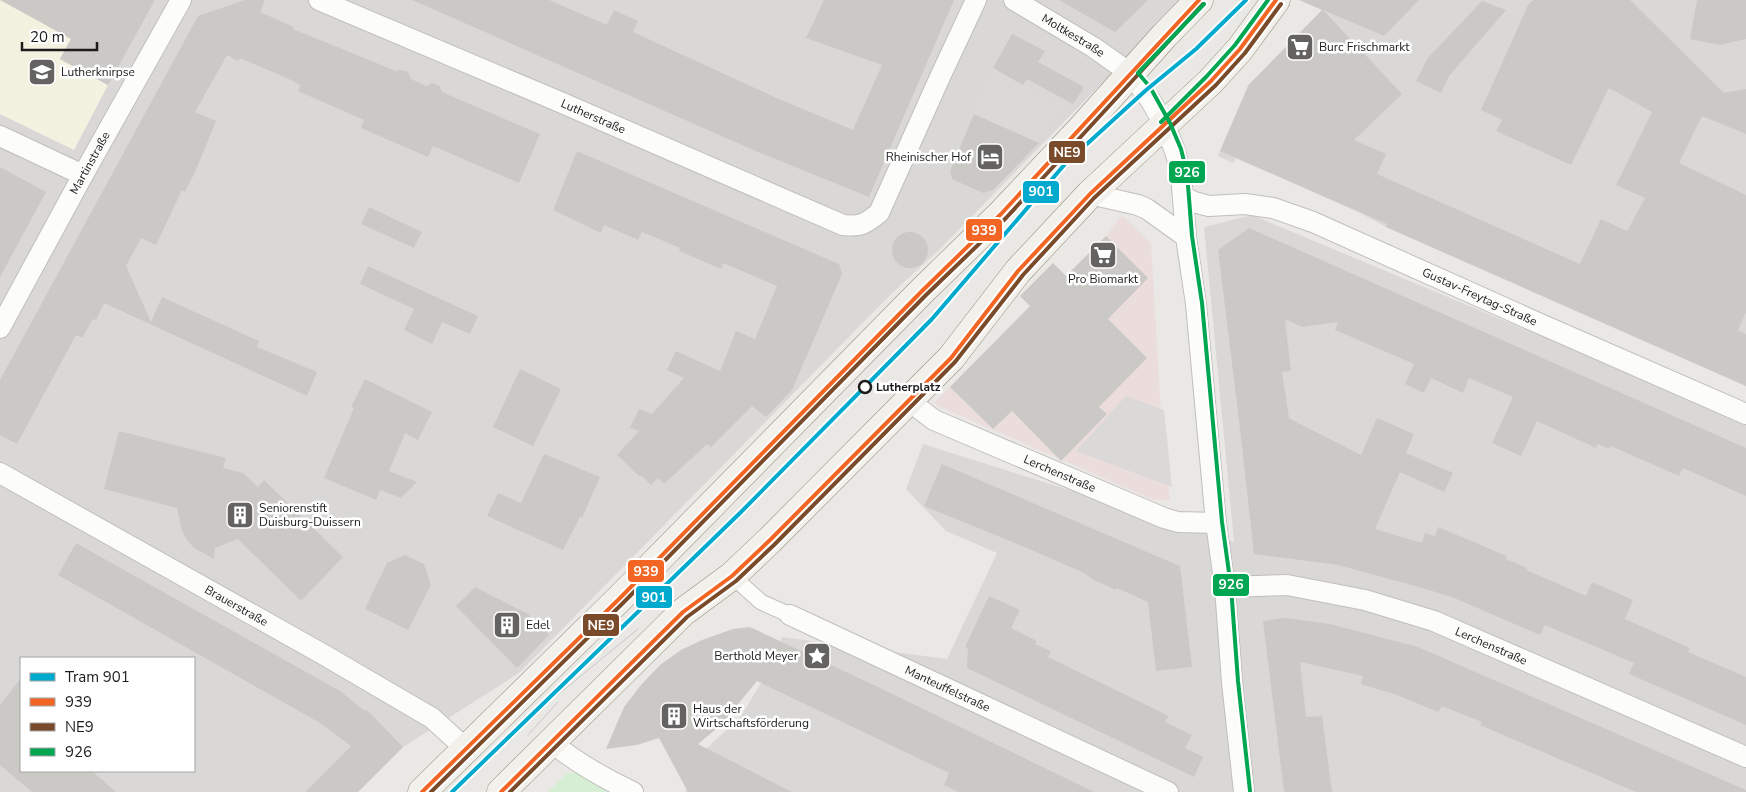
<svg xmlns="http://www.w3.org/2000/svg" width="1746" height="792" font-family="'Nunito Sans',sans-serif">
	<rect width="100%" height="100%" fill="#eae8e5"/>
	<!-- residential -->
	<g fill="#d9d8d6" fill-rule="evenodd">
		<path d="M0 0H1183L940 249 891 294 519 673 403 747 358 792H0ZM21 658H194V771H21Z"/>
		<path d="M1332 0H1746V386L1386 227 1360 213 1236 158 1233 163 1218 156 1248 85Z"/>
		<path d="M1252 215 1746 422V792H685L707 748 741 716 761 683 782 637 947 659 997 553 946 531 906 489 923 444 1234 542 1204 227Z"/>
	</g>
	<!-- commercial -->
	<path fill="#ebdddc" d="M1122 215 1151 243 1161 414 1170 500H1154L936 405 935 402 1030 306 1020 296 1053 263 1066 276 1106 236Z"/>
	<!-- education -->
	<path fill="#f3f2e1" d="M0 0H92L60 59 108 85 74 150 0 114Z"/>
	<!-- park -->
	<path fill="#d5eed4" d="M577 772 620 792H548L566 774Z"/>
	<!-- parking -->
	<g fill="#dad9d8">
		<path d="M1481 0H1533L1516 16Z"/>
		<path d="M995 69 1068 107 1039 143 974 114 982 77 991 74Z"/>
		<path d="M1126 396 1164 410 1172 487 1076 451Z"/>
	</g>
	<!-- building -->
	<g fill="#cbc9c6">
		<path d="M0 0H155L108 85 60 59 71 39Z"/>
		<path d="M245 0H265L260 12 294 27 293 29 396 71 401 70 408 72 411 79 426 86 432 83 440 86 442 92 540 134 519 183 433 146 428 157 361 128 364 120 298 91 300 85 291 80 240 58 238 61 227 55 195 112 216 121 193 177H192L185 192 182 190 156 245 141 238 126 266 151 322 162 297 259 341 257 347 317 372 307 396 104 303 96 320 93 319 82 338 76 335 17 444 0 435V380L198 16Z"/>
		<path d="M412 0H549L607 25 614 10 638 21 633 32 781 100 853 130 882 65 806 38 824 0H954L869 197 758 152Z"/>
		<path d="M1059 0H1148L1115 32Z"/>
		<path d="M1299 0H1419L1384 36 1323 10 1402 94 1354 140 1386 154 1377 174 1580 264 1601 219 1627 231 1645 198 1616 185 1652 112 1609 88 1571 165 1496 131 1502 120 1481 110 1528 5 1533 0H1630L1724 93 1746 89V134L1702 116 1679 163 1746 195V312L1738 330 1746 334V386L1386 227 1387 224 1220 151 1249 85 1322 10Z"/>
		<path d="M1697 0H1746V39L1720 45 1690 39Z"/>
		<path d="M1482 1 1506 10 1449 76 1441 93 1416 81 1427 59Z"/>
		<path d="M1012 34 1045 51 1038 62 1084 87 1073 104 1027 79 1023 85 993 68Z"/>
		<path d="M974 114 1039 143 993 190 983 193 952 179 950 171Z"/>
		<path d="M577 151 839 264 842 274 792 390 766 417 752 406 711 447 707 444 664 484 658 478 651 485 641 475 639 476 617 455 639 431 630 428 639 409 652 414 684 378 667 370 676 351 720 371 736 331 755 339 777 286 723 263 721 269 679 251 680 248 642 232 638 240 604 225 601 233 553 210Z"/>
		<path d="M0 167 46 192 0 277Z"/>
		<path d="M369 207 422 232 414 248 361 224Z"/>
		<path d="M1249 228 1746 448V496L1683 468 1679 476 1611 446 1610 449 1598 444 1596 448 1537 421 1521 456 1492 443 1513 397 1469 378 1463 393 1431 378 1424 393 1405 384 1414 364 1335 330 1338 322 1302 327 1285 319 1291 371 1282 372 1289 418 1297 422V425L1298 423 1361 455 1377 418 1414 434 1406 453 1453 473 1444 492 1400 472 1375 529 1422 543 1425 533 1435 536 1438 527 1507 556 1506 559 1527 568 1526 570 1586 596 1592 582 1633 600 1625 619 1690 648 1688 652 1746 677V725L1629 674 1634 663 1545 625 1540 635 1452 597 1419 587 1338 565 1254 554 1239 420 1218 250Z"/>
		<circle cx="910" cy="250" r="18"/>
		<path d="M1106 236 1148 278 1108 319 1147 358 1099 407 1107 414 1061 461 1012 411 993 429 950 387 1030 306 1020 296 1053 263 1066 276Z"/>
		<path d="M368 266 478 316 470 334 442 322 432 344 404 330 414 309 360 284Z"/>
		<path d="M520 369 561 389 533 446 493 427Z"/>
		<path d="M365 379 432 412 418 440 405 433 389 471 417 482 401 498 380 490 376 500 324 478 354 408 351 407Z"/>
		<path d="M119 431 226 458 223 468 243 473 258 487 264 480 343 557 301 601 238 539 215 548 214 559 194 548 187 540 182 531 177 508 104 489Z"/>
		<path d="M544 454 600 477 582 518 580 517 563 550 487 516 498 493 521 503Z"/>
		<path d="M942 464 1180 566 1192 667 1156 671 1148 602 1117 588 1116 590 1094 580 1084 573 1020 545 924 506Z"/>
		<path d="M76 543 340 691 365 711 367 710 403 747 358 792H305L351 746 320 723 58 575Z"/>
		<path d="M405 555 424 564 431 585 408 630 365 609 387 563Z"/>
		<path d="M475 587 528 614 549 635 517 668 456 606Z"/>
		<path d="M989 596 1020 610 1011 628 1037 641 1035 644 1051 651 1048 657 1169 716 1165 722 1192 735 1185 748 1203 757 1194 777 967 668 968 648 965 647Z"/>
		<path d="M1285 618 1330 624 1418 647 1746 790V792H1636L1480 725 1482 722 1442 706 1438 712 1397 695 1361 684 1363 676 1300 662 1306 717 1322 716 1332 792H1284L1263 621Z"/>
		<path d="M750 627 878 687 1094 792H958L944 785 949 773 757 681 721 725 698 744 792 792H688L659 738 637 745 606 749 624 707 641 685 660 665 681 650 702 640 733 629Z"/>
		<path d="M21 678V771H92L116 792H32L0 765V705Z"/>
	</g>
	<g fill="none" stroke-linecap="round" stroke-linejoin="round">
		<!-- pedestrian casing -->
		<g stroke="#c0bfbd" stroke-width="17">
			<path id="pedestrian" d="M732 576 761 602 790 615"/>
		</g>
		<!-- minor casing -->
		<g stroke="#c0bfbd" stroke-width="22">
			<g id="minor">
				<path id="s1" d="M319 0 560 102 843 225C861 227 865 224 879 213L940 77 976 0"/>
				<path id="s2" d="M1014 0 1093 47 1130 73 1151 101 1165 126 1175 151 1181 174 1186 237 1196 304 1216 523 1225 587 1232 682 1244 792"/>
				<path d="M0 136 83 175"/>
				<path d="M1090 194 1138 205 1147 209 1186 237"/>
				<path id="s3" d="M1184 197 1194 202 1209 206 1245 204 1273 208 1313 222 1536 322 1746 414"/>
				<path id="s4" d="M0 328 83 175 181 0"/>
				<path id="s5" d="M909 401 934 420 1164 518 1178 522 1216 523"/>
				<path id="s6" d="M0 473 326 656 432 718 466 749"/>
				<path id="s7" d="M1225 587 1287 585 1365 600 1434 621 1746 757"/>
				<path id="s8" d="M790 615 1168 792"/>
				<path d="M551 742C577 763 603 778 633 792"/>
			</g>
		</g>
		<!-- secondary casing -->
		<g stroke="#91917f" stroke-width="29">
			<g id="secondary">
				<path d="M422 792 620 598 922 291 1001 214 1081 129 1164 36 1199 0"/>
				<path d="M501 792 683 612 732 576 770 540 951 358 1018 271 1090 194 1211 81 1240 49 1276 0"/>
			</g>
		</g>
		<!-- pedestrian -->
		<use href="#pedestrian" stroke="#fcfcfb" stroke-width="15"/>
		<!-- minor -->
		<use href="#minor" stroke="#fcfcfb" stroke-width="20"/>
		<!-- secondary -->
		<use href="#secondary" stroke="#f1f0ea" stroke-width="28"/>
		<!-- tram -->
		<g stroke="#c9c9c8" stroke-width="1">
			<path d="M603 652 630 620"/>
			<path d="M515 730 638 629"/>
			<path d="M528 735 558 702"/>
		</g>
		<!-- bus-1 casing -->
		<g stroke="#fff" stroke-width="8">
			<g id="bus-1">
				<path d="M422 792 620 598 922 291 1001 214 1199 0"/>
				<path d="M501 792 683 612 732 576 770 540 951 358 1018 271 1090 194 1211 81 1240 49 1276 0"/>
			</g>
		</g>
		<!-- bus-2 casing -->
		<g stroke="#fff" stroke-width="8">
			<g id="bus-2">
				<path d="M431 792 624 602 926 295 1006 218 1203 4"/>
				<path d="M510 792 687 617 736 581 774 545 955 362 1023 275 1094 198 1216 85 1245 53 1281 4"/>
			</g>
		</g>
		<!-- bus-3 casing -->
		<g stroke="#fff" stroke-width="8">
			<g id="bus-3">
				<path d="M1204 4 1138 73 1150 87 1170 123 1181 149 1187 173 1192 236 1202 303 1222 522 1231 587 1238 681 1250 791"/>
				<path d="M1161 122 1206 77 1235 45 1268 0"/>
			</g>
		</g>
		<!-- bus-1 -->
		<use href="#bus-1" stroke="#f26522" stroke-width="4"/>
		<!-- bus-2 -->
		<use href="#bus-2" stroke="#7a4b2a" stroke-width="4"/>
		<!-- bus-3 -->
		<use href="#bus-3" stroke="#00a651" stroke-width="4"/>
		<!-- tram-1 casing -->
		<g stroke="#fff" stroke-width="8">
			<path id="tram-1" d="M452 792 740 513 932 319 1065 164 1145 91 1196 49 1246 0"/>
		</g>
		<!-- tram-1 -->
		<use href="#tram-1" stroke="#00a9ce" stroke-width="4"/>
	</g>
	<!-- icons -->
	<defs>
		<g id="supermarket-square" transform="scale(1.4375)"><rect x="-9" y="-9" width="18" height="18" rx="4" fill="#646362" stroke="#fff"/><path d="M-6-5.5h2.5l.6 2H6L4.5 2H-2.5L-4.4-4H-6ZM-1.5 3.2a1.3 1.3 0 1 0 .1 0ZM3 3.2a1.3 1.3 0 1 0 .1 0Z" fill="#fff"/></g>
		<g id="school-square" transform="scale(1.4375)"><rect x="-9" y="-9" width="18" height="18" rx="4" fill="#646362" stroke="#fff"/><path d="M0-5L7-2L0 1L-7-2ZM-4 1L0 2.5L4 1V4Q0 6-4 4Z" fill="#fff"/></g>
		<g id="hotel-square" transform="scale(1.4375)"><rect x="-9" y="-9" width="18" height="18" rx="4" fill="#646362" stroke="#fff"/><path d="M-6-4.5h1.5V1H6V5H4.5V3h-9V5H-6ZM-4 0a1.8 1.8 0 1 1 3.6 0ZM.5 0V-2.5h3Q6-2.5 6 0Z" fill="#fff"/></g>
		<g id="building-square" transform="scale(1.4375)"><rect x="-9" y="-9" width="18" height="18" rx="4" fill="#646362" stroke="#fff"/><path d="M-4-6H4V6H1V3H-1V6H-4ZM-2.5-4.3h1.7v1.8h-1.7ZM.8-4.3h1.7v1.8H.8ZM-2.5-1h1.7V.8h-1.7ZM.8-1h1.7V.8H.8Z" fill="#fff"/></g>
		<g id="sight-square" transform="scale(1.4375)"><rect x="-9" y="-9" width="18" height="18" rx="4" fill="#646362" stroke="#fff"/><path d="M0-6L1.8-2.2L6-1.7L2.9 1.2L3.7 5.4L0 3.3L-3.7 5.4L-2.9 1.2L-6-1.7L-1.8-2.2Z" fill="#fff"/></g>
	</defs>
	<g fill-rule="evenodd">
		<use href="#supermarket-square" x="1300" y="47"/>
		<use href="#school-square" x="42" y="72"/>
		<use href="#hotel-square" x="990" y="157"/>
		<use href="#supermarket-square" x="1103" y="255"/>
		<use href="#building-square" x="240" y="515"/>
		<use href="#building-square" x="507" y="625"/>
		<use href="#sight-square" x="817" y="656"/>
		<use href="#building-square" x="674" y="716"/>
	</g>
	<!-- markers -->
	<circle fill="#fff" stroke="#1c1c1c" stroke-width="2.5" cx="865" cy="387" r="6"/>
	<g text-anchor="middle" stroke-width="5" stroke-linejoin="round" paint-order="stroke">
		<!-- street labels -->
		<g font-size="12" fill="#1c1c1c" stroke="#fff">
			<text dy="4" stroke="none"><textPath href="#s2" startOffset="69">Moltkestraße</textPath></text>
			<text dy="4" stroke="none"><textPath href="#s1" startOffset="298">Lutherstraße</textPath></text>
			<text dy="4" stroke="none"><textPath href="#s4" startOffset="188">Martinstraße</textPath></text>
			<text dy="4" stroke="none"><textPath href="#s3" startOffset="316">Gustav-Freytag-Straße</textPath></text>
			<text dy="4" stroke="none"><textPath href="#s5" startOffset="168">Lerchenstraße</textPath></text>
			<text dy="4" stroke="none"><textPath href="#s6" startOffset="271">Brauerstraße</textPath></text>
			<text dy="4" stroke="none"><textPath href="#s7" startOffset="276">Lerchenstraße</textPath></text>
			<text dy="4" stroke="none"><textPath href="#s8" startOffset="174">Manteuffelstraße</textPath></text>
		</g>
		<!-- poi labels -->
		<g font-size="12" fill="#1c1c1c" stroke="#fff" text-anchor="start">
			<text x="1319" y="51">Burc Frischmarkt</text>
			<text x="61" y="76">Lutherknirpse</text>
			<text x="971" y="161" text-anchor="end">Rheinischer Hof</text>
			<text x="1103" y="283" text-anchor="middle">Pro Biomarkt</text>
			<text x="259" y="512">Seniorenstift<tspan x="259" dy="14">Duisburg-Duissern</tspan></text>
			<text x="526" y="629">Edel</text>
			<text x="798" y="660" text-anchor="end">Berthold Meyer</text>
			<text x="693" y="713">Haus der<tspan x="693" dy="14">Wirtschaftsförderung</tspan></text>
		</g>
		<!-- stop labels -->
		<g font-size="12" font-weight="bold" fill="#1c1c1c" stroke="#fff" text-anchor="start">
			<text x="876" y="391">Lutherplatz</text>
		</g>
	</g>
	<g stroke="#fff" stroke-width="2">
		<rect x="1048" y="140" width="38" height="24" rx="5" fill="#7a4b2a"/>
		<rect x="1168" y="160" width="38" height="24" rx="5" fill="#00a651"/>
		<rect x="1022" y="180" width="38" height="24" rx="5" fill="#00a9ce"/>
		<rect x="965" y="218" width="38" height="24" rx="5" fill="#f26522"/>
		<rect x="627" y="559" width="38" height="24" rx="5" fill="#f26522"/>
		<rect x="1212" y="573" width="38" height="24" rx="5" fill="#00a651"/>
		<rect x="635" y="585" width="38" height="24" rx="5" fill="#00a9ce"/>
		<rect x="582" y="613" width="38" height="24" rx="5" fill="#7a4b2a"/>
	</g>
	<g font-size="14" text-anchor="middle" font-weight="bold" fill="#fff">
		<text x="1067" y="157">NE9</text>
		<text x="1187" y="177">926</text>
		<text x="1041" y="196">901</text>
		<text x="984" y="235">939</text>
		<text x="646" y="576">939</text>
		<text x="1231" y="589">926</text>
		<text x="654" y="602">901</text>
		<text x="601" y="630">NE9</text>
	</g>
	<!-- legend -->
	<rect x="20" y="657" width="175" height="115" fill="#ffffff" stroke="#a4a4a4"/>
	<rect x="30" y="673" width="25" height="8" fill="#00a9ce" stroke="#a4a4a4"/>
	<text x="65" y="682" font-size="15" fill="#1c1c1c">Tram 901</text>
	<rect x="30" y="698" width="25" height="8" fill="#f26522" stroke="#a4a4a4"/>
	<text x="65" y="707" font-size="15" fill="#1c1c1c">939</text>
	<rect x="30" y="723" width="25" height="8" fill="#7a4b2a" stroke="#a4a4a4"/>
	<text x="65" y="732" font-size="15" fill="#1c1c1c">NE9</text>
	<rect x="30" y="748" width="25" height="8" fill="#00a651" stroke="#a4a4a4"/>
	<text x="65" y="757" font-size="15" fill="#1c1c1c">926</text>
	<!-- scale -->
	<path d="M22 42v8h75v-8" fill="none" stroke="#1c1c1c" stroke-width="2.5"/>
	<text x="30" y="42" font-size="15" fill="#1c1c1c" stroke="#ffffff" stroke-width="4" paint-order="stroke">20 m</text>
</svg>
